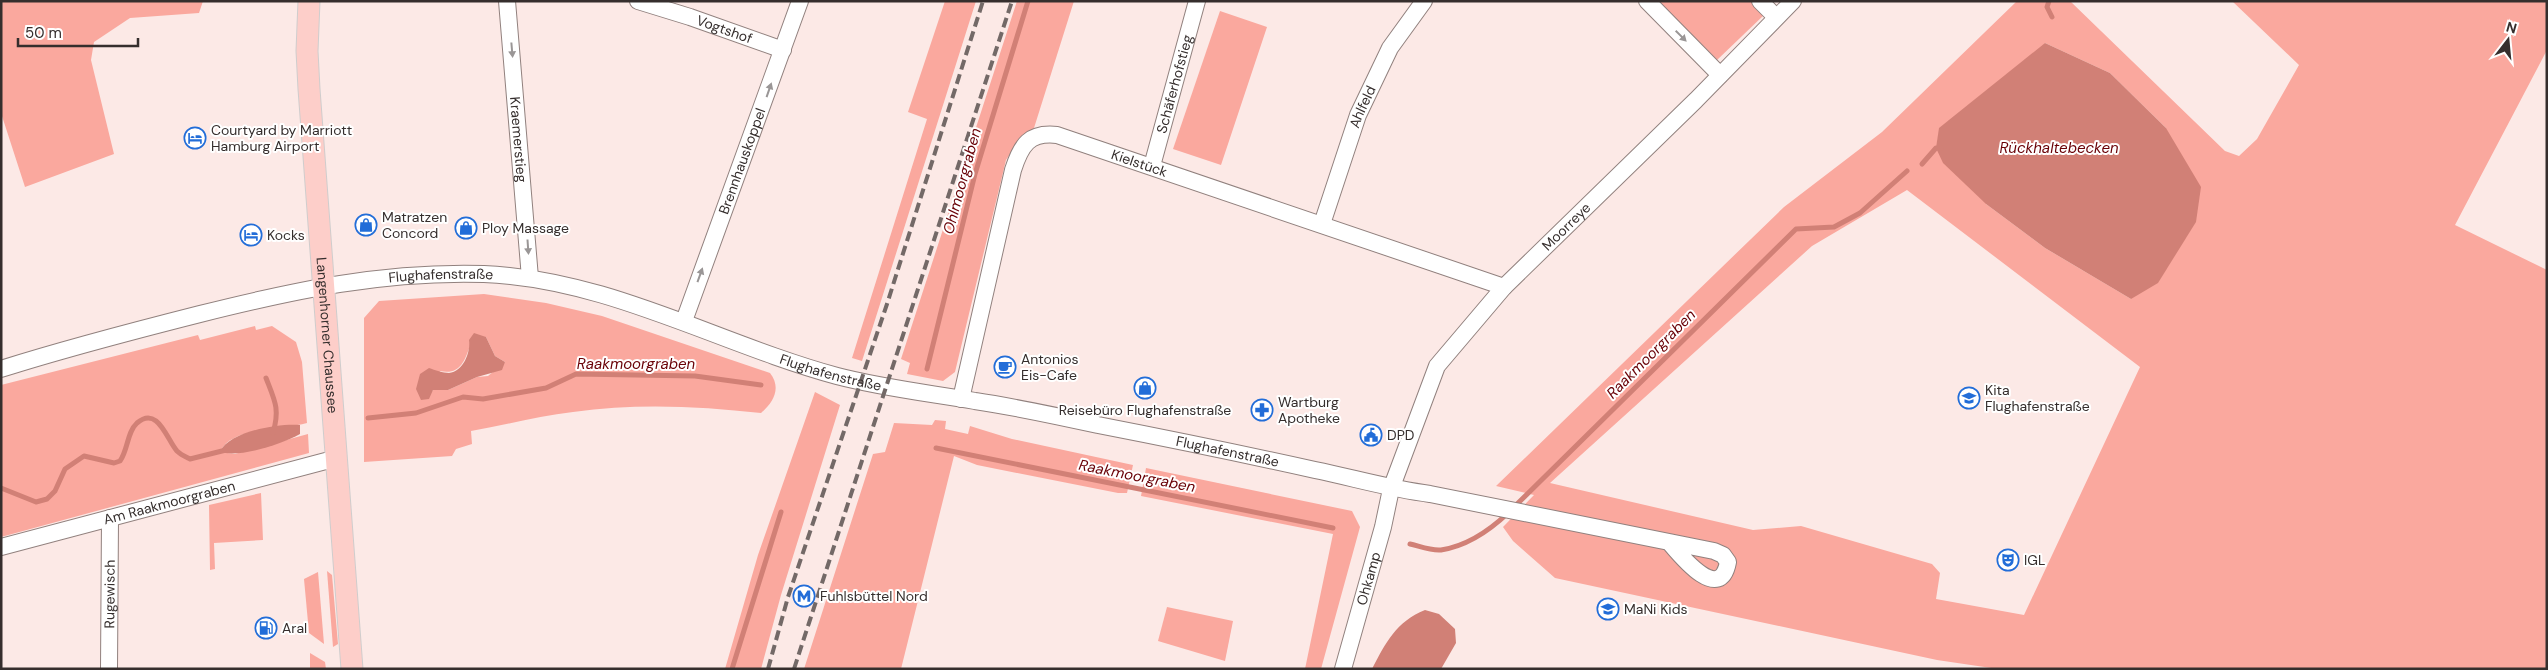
<svg xmlns="http://www.w3.org/2000/svg" width="2548" height="670" font-family="'DM Sans',sans-serif">
	<rect width="100%" height="100%" fill="#fce9e6"/>
	<!-- green -->
	<g fill="#faa89e" fill-rule="evenodd">
		<path d="M1 1H203L199 13 130 18 94 42 91 60 114 154 25 187 1 113Z"/>
		<path d="M945 1H976L862 361 852 358 927 119 908 112Z"/>
		<path d="M1017 1H1074L1034 128 1018 142 1006 160 955 372 943 381 907 374 910 363 901 359Z"/>
		<path d="M1657 1H1753L1765 14 1716 61Z"/>
		<path d="M2017 1H2070L2225 151 2239 156 2257 139 2299 65 2232 1H2547V50L2455 225 2547 270V669H1998L1937 660 1555 578 1513 541 1503 527 1534 495 1496 486 1784 207 1882 132ZM2045 43 2110 73 2166 128 2131 299 2045 248 1986 204ZM1907 190 2140 367 2024 615 1936 599 1940 573 1932 564 1801 526 1753 530 1550 483 1812 246Z"/>
		<path d="M1220 11 1267 27 1221 165 1173 149Z"/>
		<path d="M484 294 546 303 602 316 770 373C782 388 773 403 761 413 698 406 636 403 573 412 539 416 505 425 471 431L472 444 456 449 452 456 364 462V318L379 301ZM486 337 495 356 505 362 488 376 477 377 448 390H433L430 394 440 371C459 375 464 363 470 346Z"/>
		<path d="M255 326 256 330 272 326 296 342 302 362 307 423C285 430 231 426 220 452L235 454 308 434 309 453 1 537V385L198 335 200 340Z"/>
		<path d="M815 392 840 405 781 595 761 669H725L758 555Z"/>
		<path d="M935 420 946 421 945 429 968 434 970 426 1012 439 1133 465 1127 493H1118L977 465 954 456 901 669H804L873 454 885 452 894 423 932 425Z"/>
		<path d="M1146 468 1352 511 1360 527 1321 669H1305L1333 534 1141 496Z"/>
		<path d="M261 493 263 540 214 543 215 569 210 570 209 505Z"/>
		<path d="M327 571 332 575 338 644 333 647Z"/>
		<path d="M318 572 324 644 309 633 304 579Z"/>
		<path d="M1167 607 1233 621 1225 661 1158 641Z"/>
		<path d="M310 653 325 662 326 669H310Z"/>
	</g>
	<!-- water -->
	<g fill="#d18076">
		<path d="M2045 43 2110 73 2166 128 2201 187 2196 222 2158 283 2131 299 2045 248 1986 204 1943 163 1936 148 1939 128Z"/>
		<path d="M474 333 486 337 495 356 505 362 502 370 477 377 448 390H433L429 399 421 400 416 389 420 374 429 368C435 370 443 373 449 373 463 372 471 352 469 340Z"/>
		<path d="M300 425V434C282 444 240 458 220 452 229 431 280 423 300 425Z"/>
		<path d="M1425 610 1439 614 1455 629 1456 643 1441 669H1372C1386 642 1396 622 1425 610Z"/>
	</g>
	<g fill="none" stroke-linecap="round" stroke-linejoin="round">
		<!-- stream -->
		<g stroke="#d18076" stroke-width="5">
			<path d="M2049 1 2047 7 2052 17"/>
			<path d="M1922 164 1936 148H1941"/>
			<path d="M927 369 975 174 1028 1"/>
			<path d="M266 378C275 401 280 409 273 433"/>
			<path d="M368 418 416 413 463 397 483 399 546 388 576 374 695 376 761 385"/>
			<path d="M936 448 1333 528"/>
			<path d="M1 488 36 502 47 499 55 491 65 469 84 456 114 463 120 461C128 450 127 432 137 423 158 405 167 440 177 451 181 455 186 457 190 459L226 450"/>
			<path d="M1514 507 1796 229 1834 227 1860 213 1907 171"/>
			<path d="M1410 544C1419 546 1431 551 1441 550 1467 546 1489 531 1508 513"/>
			<path d="M732 669 781 512"/>
		</g>
		<!-- minor casing -->
		<g stroke="#91817e" stroke-width="18">
			<g id="minor">
				<path id="s1" d="M507 1 530 278"/>
				<path id="s2" d="M638 1 690 17 783 50"/>
				<path d="M1647 1 1720 75"/>
				<path d="M1760 1 1776 17"/>
				<path id="s3" d="M1152 166 1197 1"/>
				<path id="s4" d="M1322 224 1358 115 1390 48 1424 1"/>
				<path id="s5" d="M684 321 800 1"/>
				<path id="s6" d="M1 369C67 348 133 331 200 314 296 290 384 271 484 274 609 279 719 344 837 376 883 388 929 393 975 401 1016 407 1057 416 1098 425 1170 439 1243 454 1315 470 1354 478 1391 489 1430 494L1714 551 1723 555 1728 562C1720 605 1680 555 1669 542"/>
				<path id="s7" d="M961 399 1013 170C1021 145 1029 132 1057 135L1504 287"/>
				<path id="s8" d="M1 547 337 458"/>
				<path id="s9" d="M109 669 110 518"/>
				<path id="s10" d="M1343 669 1383 527 1391 489 1437 366 1504 287 1696 100 1793 1"/>
			</g>
		</g>
		<!-- major casing -->
		<g stroke="#cfcdcd" stroke-width="23">
			<g id="major">
				<path id="s11" d="M309 1 307 51 309 89 352 669"/>
			</g>
		</g>
		<!-- minor -->
		<use href="#minor" stroke="#fff" stroke-width="16"/>
		<!-- major -->
		<use href="#major" stroke="#fdcec9" stroke-width="21"/>
		<!-- rail -->
		<g stroke="#736967" stroke-width="4" stroke-dasharray="10 5" stroke-linecap="butt">
			<path d="M768 669 788 597 887 304 983 1"/>
			<path d="M794 669 1012 1"/>
		</g>
	</g>
	<!-- one-way arrows -->
	<defs><path id="oneway-solid" d="M-6-.8H1V-3.2L6.5 0L1 3.2V.8H-6Z" transform="scale(1.25)"/></defs>
	<g fill="#9a9696">
		<use href="#oneway-solid" transform="translate(1681 36) rotate(45)"/>
		<use href="#oneway-solid" transform="translate(512 50) rotate(85)"/>
		<use href="#oneway-solid" transform="translate(769 90) rotate(-71)"/>
		<use href="#oneway-solid" transform="translate(528 247) rotate(86)"/>
		<use href="#oneway-solid" transform="translate(700 275) rotate(-70)"/>
	</g>
	<!-- icons -->
	<defs>
		<g id="hotel-ring" transform="scale(1.125)"><circle r="9.5" fill="#fff" stroke="#226dd8" stroke-width="1.5"/><path d="M-6-4.5h1.5V1H6V5H4.5V3h-9V5H-6ZM-4 0a1.8 1.8 0 1 1 3.6 0ZM.5 0V-2.5h3Q6-2.5 6 0Z" fill="#226dd8"/></g>
		<g id="shop-ring" transform="scale(1.125)"><circle r="9.5" fill="#fff" stroke="#226dd8" stroke-width="1.5"/><path d="M-5-2.5h2.3a2.7 3.5 0 0 1 5.4 0H5L5.5 6h-11ZM-1.5-2.5h3a1.5 2.3 0 0 0-3 0Z" fill="#226dd8"/></g>
		<g id="cafe-ring" transform="scale(1.125)"><circle r="9.5" fill="#fff" stroke="#226dd8" stroke-width="1.5"/><path d="M-5.5-4.5H6V0H3Q3 3.5 0 3.5H-2.5Q-5.5 3.5-5.5 0ZM3-3.2v2h1.7v-2ZM-6 4.5H4V6H-6Z" fill="#226dd8"/></g>
		<g id="school-ring" transform="scale(1.125)"><circle r="9.5" fill="#fff" stroke="#226dd8" stroke-width="1.5"/><path d="M0-5L7-2L0 1L-7-2ZM-4 1L0 2.5L4 1V4Q0 6-4 4Z" fill="#226dd8"/></g>
		<g id="pharmacy-ring" transform="scale(1.125)"><circle r="9.5" fill="#fff" stroke="#226dd8" stroke-width="1.5"/><path d="M-2-6h4v4h4v4h-4v4h-4v-4h-4v-4h4Z" fill="#226dd8"/></g>
		<g id="civic-ring" transform="scale(1.125)"><circle r="9.5" fill="#fff" stroke="#226dd8" stroke-width="1.5"/><path d="M-.6-6.5H3V-4.5H.6V-3L4-1V1h2V6H-6V1h2V-1L-.6-3ZM-1.2 2.5V6h2.4V2.5Z" fill="#226dd8"/></g>
		<g id="theatre-ring" transform="scale(1.125)"><circle r="9.5" fill="#fff" stroke="#226dd8" stroke-width="1.5"/><path d="M-5-5.5Q0-4 5-5.5V0Q5 5 0 6Q-5 5-5 0ZM-3.3-2.5H-1v1.5H-3.3ZM1-2.5H3.3v1.5H1ZM-2.8 1Q0 5.5 2.8 1Z" fill="#226dd8"/></g>
		<g id="metro-ring" transform="scale(1.125)"><circle r="9.5" fill="#fff" stroke="#226dd8" stroke-width="1.5"/><path d="M-5.5 5V-5H-3L0 0L3-5H5.5V5H3V-.5L0 4L-3-.5V5Z" fill="#226dd8"/></g>
		<g id="fuel-ring" transform="scale(1.125)"><circle r="9.5" fill="#fff" stroke="#226dd8" stroke-width="1.5"/><path d="M-5.5-6h7V0h2V4h1.3V-2.5L3-4.5l.8-.8L6-3V5H2.5V1h-1V6h-7ZM-4.2-4.7v3.2H.2V-4.7Z" fill="#226dd8"/></g>
	</defs>
	<g fill-rule="evenodd">
		<use href="#hotel-ring" x="195" y="138"/>
		<use href="#shop-ring" x="366" y="225"/>
		<use href="#shop-ring" x="466" y="228"/>
		<use href="#hotel-ring" x="251" y="235"/>
		<use href="#cafe-ring" x="1005" y="367"/>
		<use href="#shop-ring" x="1145" y="388"/>
		<use href="#school-ring" x="1969" y="398"/>
		<use href="#pharmacy-ring" x="1262" y="410"/>
		<use href="#civic-ring" x="1371" y="435"/>
		<use href="#theatre-ring" x="2008" y="560"/>
		<use href="#metro-ring" x="804" y="596"/>
		<use href="#school-ring" x="1608" y="609"/>
		<use href="#fuel-ring" x="266" y="628"/>
	</g>
	<g text-anchor="middle" stroke-width="4" stroke-linejoin="round" paint-order="stroke">
		<!-- street labels -->
		<g font-size="14" fill="#352e2d" stroke="#fff">
			<text dy="5" stroke="none"><textPath href="#s2" startOffset="91">Vogtshof</textPath></text>
			<text dy="5" stroke="none"><textPath href="#s3" startOffset="85">Schäferhofstieg</textPath></text>
			<text dy="5" stroke="none"><textPath href="#s4" startOffset="124">Ahlfeld</textPath></text>
			<text dy="5" stroke="none"><textPath href="#s1" startOffset="139">Kraemerstieg</textPath></text>
			<text dy="5" stroke="none"><textPath href="#s5" startOffset="170">Brennhauskoppel</textPath></text>
			<text dy="5" stroke="none"><textPath href="#s7" startOffset="385">Kielstück</textPath></text>
			<text dy="5" stroke="none"><textPath href="#s10" startOffset="508">Moorreye</textPath></text>
			<text dy="5" stroke="none"><textPath href="#s6" startOffset="451">Flughafenstraße</textPath></text>
			<text dy="5" stroke="none"><textPath href="#s11" startOffset="335">Langenhorner Chaussee</textPath></text>
			<text dy="5" stroke="none"><textPath href="#s6" startOffset="856">Flughafenstraße</textPath></text>
			<text dy="5" stroke="none"><textPath href="#s6" startOffset="1261">Flughafenstraße</textPath></text>
			<text dy="5" stroke="none"><textPath href="#s8" startOffset="174">Am Raakmoorgraben</textPath></text>
			<text dy="5" stroke="none"><textPath href="#s10" startOffset="94">Ohkamp</textPath></text>
			<text dy="5" stroke="none"><textPath href="#s9" startOffset="75">Rugewisch</textPath></text>
		</g>
		<!-- poi labels -->
		<g font-size="14" fill="#352e2d" stroke="#fff" text-anchor="start">
			<text x="211" y="135">Courtyard by Marriott<tspan x="211" dy="16">Hamburg Airport</tspan></text>
			<text x="382" y="222">Matratzen<tspan x="382" dy="16">Concord</tspan></text>
			<text x="482" y="233">Ploy Massage</text>
			<text x="267" y="240">Kocks</text>
			<text x="1021" y="364">Antonios<tspan x="1021" dy="16">Eis-Cafe</tspan></text>
			<text x="1985" y="395">Kita<tspan x="1985" dy="16">Flughafenstraße</tspan></text>
			<text x="1278" y="407">Wartburg<tspan x="1278" dy="16">Apotheke</tspan></text>
			<text x="1145" y="415" text-anchor="middle">Reisebüro Flughafenstraße</text>
			<text x="1387" y="440">DPD</text>
			<text x="2024" y="565">IGL</text>
			<text x="820" y="601">Fuhlsbüttel Nord</text>
			<text x="1624" y="614">MaNi Kids</text>
			<text x="282" y="633">Aral</text>
		</g>
		<!-- water labels -->
		<g font-size="15" font-style="italic" fill="#690106" stroke="#fff">
			<text x="2059" y="153">Rückhaltebecken</text>
			<text transform="translate(962 181) rotate(-75)" y="5">Ohlmoorgraben</text>
			<text transform="translate(1651 354) rotate(-45)" y="5">Raakmoorgraben</text>
			<text x="636" y="369">Raakmoorgraben</text>
			<text transform="translate(1137 476) rotate(11)" y="5">Raakmoorgraben</text>
		</g>
	</g>
	<!-- border -->
	<rect width="2548" height="670" fill="none" stroke="#352e2d" stroke-width="5"/>
	<!-- north arrow -->
	<g transform="translate(2508 40) rotate(16)" stroke="#ffffff" stroke-width="4" paint-order="stroke">
	<path d="M0-4L9 19L0 12L-9 19Z" fill="#352e2d"/>
	<text y="-8" font-size="14" font-weight="bold" text-anchor="middle" fill="#352e2d">N</text>
	</g>
	<!-- scale -->
	<path d="M18 38v8h120v-8" fill="none" stroke="#352e2d" stroke-width="2.5"/>
	<text x="25" y="38" font-size="15" fill="#352e2d" stroke="#ffffff" stroke-width="4" paint-order="stroke">50 m</text>
</svg>
